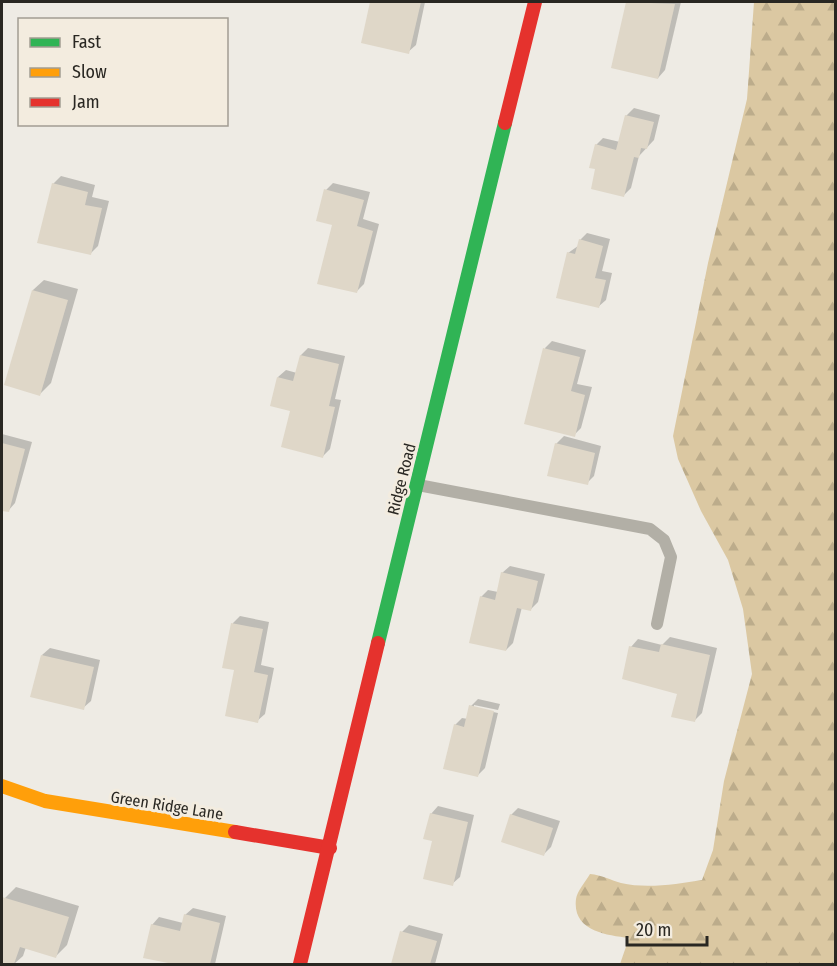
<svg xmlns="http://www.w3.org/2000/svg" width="837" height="966" font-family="'Fira Sans Condensed',sans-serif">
	<defs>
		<pattern id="forest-firs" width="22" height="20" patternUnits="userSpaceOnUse" patternTransform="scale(1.5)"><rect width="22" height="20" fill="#dbc8a2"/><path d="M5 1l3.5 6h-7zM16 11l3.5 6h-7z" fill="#bcac8b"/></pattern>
	</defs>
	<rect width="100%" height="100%" fill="#eeebe4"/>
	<!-- forest -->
	<path fill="url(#forest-firs)" d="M754 2H835V964H620L629 938C606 935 572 931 576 899 577 891 586 881 590 874 602 875 610 880 621 883 647 889 677 884 702 880L713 850 724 781 752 674 743 609 728 560 701 511 678 459 673 436 708 263 747 99Z"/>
	<!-- shadow -->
	<g fill="#0003">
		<path d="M372 2H425L416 45 408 52 363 42Z"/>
		<path d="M628 2H681L665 70 658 78 613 67Z"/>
		<path d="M634 108 660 115 654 140 639 156 631 188 624 195 597 168 596 145 603 138 620 142 626 116Z"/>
		<path d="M61 176 95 185 92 197 109 201 98 246 90 254 53 184Z"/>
		<path d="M333 183 370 192 363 219 379 224 364 284 356 292 326 190Z"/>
		<path d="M587 233 610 239 602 271 612 273 606 300 598 307 568 253 578 246 580 240Z"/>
		<path d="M44 280 78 289 51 383 40 394 33 290Z"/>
		<path d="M552 341 586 350 577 384 592 387 581 428 574 435 545 348Z"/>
		<path d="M308 348 345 356 335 399 341 400 330 449 323 456 291 410 278 377 286 370 297 373 301 355Z"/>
		<path d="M2 434 32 442 15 503 8 511 2 509Z"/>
		<path d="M564 436 601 446 594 476 587 483 556 444Z"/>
		<path d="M510 566 545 574 538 602 531 609 522 607 513 643 506 650 481 597 488 590 498 592 502 573Z"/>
		<path d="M240 616 269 622 261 665 274 668 265 714 257 721 236 669 224 666 233 623Z"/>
		<path d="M670 637 717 648 702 713 694 721 678 693 631 647 638 639 662 645Z"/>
		<path d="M50 648 100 660 91 701 83 708 42 655Z"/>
		<path d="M478 699 500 704 498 710 474 705V708L498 713 485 768 478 775 455 725 462 718 468 719 471 706Z"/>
		<path d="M438 806 474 815 460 877 452 884 434 840 431 814Z"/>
		<path d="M518 808 560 821 551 847 544 854 511 815Z"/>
		<path d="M16 887 79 906 67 945 56 956 26 947 23 956 14 964 2 963V911L5 898Z"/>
		<path d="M193 908 226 916 215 964H180L144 957 152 925 159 917 183 923 185 915Z"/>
		<path d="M409 925 443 934 435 964H393L402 932Z"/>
	</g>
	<!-- building -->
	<g fill="#dfd7c8">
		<path d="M370 2H421L409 54 361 43Z"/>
		<path d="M626 2 675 4 658 79 611 68Z"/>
		<path d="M625 115 654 122 647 149 641 148 639 158 634 157 624 197 591 189 595 169 589 168 595 144 616 150Z"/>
		<path d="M52 183 88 192 85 205 102 208 91 255 37 243Z"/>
		<path d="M324 189 364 200 357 226 373 231 357 293 317 284 332 225 316 221Z"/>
		<path d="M579 239 603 246 595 278 606 280 599 308 556 298 567 252 575 254Z"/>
		<path d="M32 290 68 300 40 396 4 385Z"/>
		<path d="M543 348 580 357 571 391 585 395 575 437 524 424Z"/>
		<path d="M300 355 339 364 329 406 335 407 323 458 281 447 290 411 270 406 277 377 293 381Z"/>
		<path d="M2 443 25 449 9 512 2 511Z"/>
		<path d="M555 443 595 453 588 485 547 476Z"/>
		<path d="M501 572 538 581 531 611 517 608 506 651 469 643 480 596 495 600Z"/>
		<path d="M231 623 263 629 254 672 268 675 258 723 225 716 234 670 222 668Z"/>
		<path d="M661 644 710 655 695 722 671 717 677 694 622 679 629 646 659 652Z"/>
		<path d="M41 655 94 667 84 710 30 697Z"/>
		<path d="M469 705 494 711 478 777 443 769 454 724 464 727Z"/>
		<path d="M430 813 468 822 453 886 423 879 432 841 423 839Z"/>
		<path d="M510 814 553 828 544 856 501 842Z"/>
		<path d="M2 897 69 917 56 958 20 947 14 964H2Z"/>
		<path d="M184 914 220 923 210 964H173L143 958 151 924 180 931Z"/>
		<path d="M400 931 437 941 430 964H391Z"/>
	</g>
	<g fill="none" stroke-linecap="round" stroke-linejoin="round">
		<!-- lane -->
		<path stroke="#b2afa6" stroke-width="12" d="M418 485 650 529 664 540 671 557 657 624"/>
		<!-- fast -->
		<path stroke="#30b455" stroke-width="14" d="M378 643 505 123"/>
		<!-- slow -->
		<path stroke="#ff9f0a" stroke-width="14" d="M2 786 45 801 235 832"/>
		<!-- jam -->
		<g stroke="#e5322d" stroke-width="14">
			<path d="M505 123 535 2"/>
			<path d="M235 832 330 848"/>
			<path d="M300 964 378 643"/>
		</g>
	</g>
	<g text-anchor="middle" stroke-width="6" stroke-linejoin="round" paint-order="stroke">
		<!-- street labels -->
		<g font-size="16" fill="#292722" stroke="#f3ecdf">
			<text transform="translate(401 479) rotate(-76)" y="6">Ridge Road</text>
			<text transform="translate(167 805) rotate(9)" y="6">Green Ridge Lane</text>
		</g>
	</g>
	<!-- border -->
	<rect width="837" height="966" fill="none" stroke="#292722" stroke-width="6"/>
	<!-- legend -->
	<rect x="18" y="18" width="210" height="108" fill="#f3ecdf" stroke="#a29d93" stroke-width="1.5"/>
	<rect x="30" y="38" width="30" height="9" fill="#30b455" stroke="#a29d93" stroke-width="1.5"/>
	<text x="72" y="48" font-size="18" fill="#292722">Fast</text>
	<rect x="30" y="68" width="30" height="9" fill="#ff9f0a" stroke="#a29d93" stroke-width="1.5"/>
	<text x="72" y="78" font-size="18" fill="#292722">Slow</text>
	<rect x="30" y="98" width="30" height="9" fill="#e5322d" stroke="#a29d93" stroke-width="1.5"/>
	<text x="72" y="108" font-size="18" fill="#292722">Jam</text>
	<!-- scale -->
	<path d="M627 936v9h80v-9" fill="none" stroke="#292722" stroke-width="3"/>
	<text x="636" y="936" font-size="18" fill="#292722" stroke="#f3ecdf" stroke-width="4.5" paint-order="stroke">20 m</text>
</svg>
